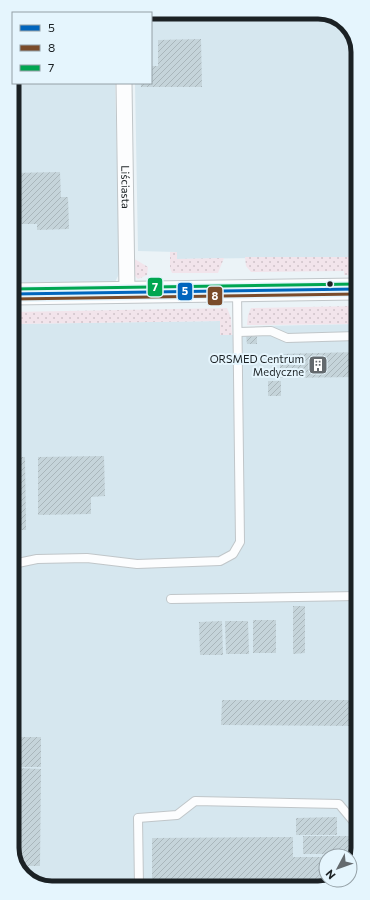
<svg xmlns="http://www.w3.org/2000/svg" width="370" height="900" font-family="Commissioner,sans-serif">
	<defs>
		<pattern id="green-dots" width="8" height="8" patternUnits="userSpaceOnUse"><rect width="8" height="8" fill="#f2e4eb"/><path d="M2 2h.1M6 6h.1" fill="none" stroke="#cfc3c9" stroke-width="1.8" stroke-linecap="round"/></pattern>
		<pattern id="building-hatch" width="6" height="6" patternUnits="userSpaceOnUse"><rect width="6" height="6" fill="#c5d4da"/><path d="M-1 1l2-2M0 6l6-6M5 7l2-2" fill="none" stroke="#a9b6bb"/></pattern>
	</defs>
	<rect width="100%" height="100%" fill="#ebf3f7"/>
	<!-- built -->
	<g fill="#d6e7ef">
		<path d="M134 12H321L342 20 356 39V257L177 259 176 252 138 251 135 83H151V13Z"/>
		<path d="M13 48V83H115L120 272 115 282 13 286Z"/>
		<path d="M220 321V335H263V326L357 324 358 848 350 872V856H326V880L331 886 49 888 28 880 14 861 13 324Z"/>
	</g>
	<!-- green -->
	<g fill="url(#green-dots)">
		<path d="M170 252H177V259L224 258 218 273H172L170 268Z"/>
		<path d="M245 257H356L357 275H344V271L251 272 246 266Z"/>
		<path d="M133 258 148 267 147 275 138 279C131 273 133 265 133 258Z"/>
		<path d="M13 301H218L219 302 13 305Z"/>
		<path d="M357 306V324L247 325 248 315 251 308Z"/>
		<path d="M227 308 231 318 232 335H220V321L13 324V312Z"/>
	</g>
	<!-- building -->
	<g fill="url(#building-hatch)">
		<path d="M201 39 202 87H141V83H151V66H158V40Z"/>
		<path d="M60 172 61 197H68L69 229 37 230V224H13L12 173Z"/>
		<path d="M246 335H257V344H247Z"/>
		<path d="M357 352V377L280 378V354Z"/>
		<rect x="268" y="381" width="13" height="15"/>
		<path d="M104 456 105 496 91 497V514L38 515V457Z"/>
		<path d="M13 457H25L26 530H13Z"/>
		<path d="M293 606H305V653L293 654Z"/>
		<rect x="253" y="620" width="23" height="33"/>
		<path d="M222 621 223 655H200L199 622Z"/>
		<path d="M225 621H248L249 654H226Z"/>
		<path d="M356 659H358V726L221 725 222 700H355Z"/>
		<rect x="16" y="737" width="25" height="30"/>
		<path d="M16 768 41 769 40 866H18L15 862Z"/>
		<path d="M337 817V835H296V818Z"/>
		<path d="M303 836H358V848L350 871V856H337V851H331L332 854H303Z"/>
		<path d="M293 837V857H326V880H339L331 886 152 887V838Z"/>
	</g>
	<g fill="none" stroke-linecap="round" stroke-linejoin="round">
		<!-- lane casing -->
		<g stroke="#c0c6c9" stroke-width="10">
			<g id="lane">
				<path d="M238 332 271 331 287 338 357 336"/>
				<path d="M13 564 37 559 87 558 137 564 220 561 233 554 240 542 237 291"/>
				<path d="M171 599 357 596"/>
				<path d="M139 887 138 818 177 815 195 801 339 804 354 822H358"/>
			</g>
		</g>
		<!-- street casing -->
		<g stroke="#c0c6c9" stroke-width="17">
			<g id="street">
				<path d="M122 12V13"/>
				<path id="s1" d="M124 83 127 292"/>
			</g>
		</g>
		<!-- secondary casing -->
		<g stroke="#c0c6c9" stroke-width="23">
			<path id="secondary" d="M13 294C127 292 242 291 357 289"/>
		</g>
		<!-- lane -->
		<use href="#lane" stroke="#fcfdfe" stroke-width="8"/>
		<!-- street -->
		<use href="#street" stroke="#fcfdfe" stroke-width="15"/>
		<!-- secondary -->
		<use href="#secondary" stroke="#fcfdfe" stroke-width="21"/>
		<!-- bus-1 casing -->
		<g stroke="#e5f5fd" stroke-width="6">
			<path id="bus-1" d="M13 294 357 289"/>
		</g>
		<!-- bus-2 casing -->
		<g stroke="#e5f5fd" stroke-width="6">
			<path id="bus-2" d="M13 299 357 294"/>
		</g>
		<!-- bus-3 casing -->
		<g stroke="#e5f5fd" stroke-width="6">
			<path id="bus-3" d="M13 289 357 284"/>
		</g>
		<!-- bus-1 -->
		<use href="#bus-1" stroke="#0065bd" stroke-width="3"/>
		<!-- bus-2 -->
		<use href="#bus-2" stroke="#7a4b2a" stroke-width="3"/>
		<!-- bus-3 -->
		<use href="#bus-3" stroke="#00a651" stroke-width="3"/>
	</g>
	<!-- icons -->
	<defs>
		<g id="building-square" transform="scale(1)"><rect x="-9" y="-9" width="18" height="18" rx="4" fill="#646a6e" stroke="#e5f5fd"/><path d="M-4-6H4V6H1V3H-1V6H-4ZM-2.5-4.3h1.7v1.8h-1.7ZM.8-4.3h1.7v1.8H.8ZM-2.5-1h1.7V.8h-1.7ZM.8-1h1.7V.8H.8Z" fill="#fff"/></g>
	</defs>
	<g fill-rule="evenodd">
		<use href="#building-square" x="318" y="365"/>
	</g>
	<!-- markers -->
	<circle fill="#1b2124" stroke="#e5f5fd" stroke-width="1.5" cx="330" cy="284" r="3.5"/>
	<g text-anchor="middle" stroke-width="4" stroke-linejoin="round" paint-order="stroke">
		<!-- street labels -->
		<g font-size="11" fill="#1b2124" stroke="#e5f5fd">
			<text dy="4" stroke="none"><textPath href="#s1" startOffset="104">Liściasta</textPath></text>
		</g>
		<!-- poi labels -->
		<g font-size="11" fill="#1b2124" stroke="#e5f5fd" text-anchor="end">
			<text x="304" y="363">ORSMED Centrum<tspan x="304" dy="13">Medyczne</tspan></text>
		</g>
	</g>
	<!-- crop -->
	<path d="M0 0H370V900H0ZM52 19H318A33 33 0 0 1 351 52V848A33 33 0 0 1 318 881H52A33 33 0 0 1 19 848V52A33 33 0 0 1 52 19Z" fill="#e5f5fd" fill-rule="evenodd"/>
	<path fill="none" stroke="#1b2124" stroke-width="5" d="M52 19H318A33 33 0 0 1 351 52V848A33 33 0 0 1 318 881H52A33 33 0 0 1 19 848V52A33 33 0 0 1 52 19Z"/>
	<g stroke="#e5f5fd" stroke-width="1.5">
		<rect x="147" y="277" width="16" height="20" rx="4" fill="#00a651"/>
		<rect x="177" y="282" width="16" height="19" rx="4" fill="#0065bd"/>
		<rect x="207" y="286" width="16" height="20" rx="4" fill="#7a4b2a"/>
	</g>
	<g font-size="11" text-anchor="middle" font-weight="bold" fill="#fff">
		<text x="155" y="291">7</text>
		<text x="185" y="295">5</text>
		<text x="215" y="300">8</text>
	</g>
	<!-- legend -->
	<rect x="12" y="12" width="140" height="72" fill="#e5f5fd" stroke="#94a0a6"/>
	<rect x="20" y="25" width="20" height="6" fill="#0065bd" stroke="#94a0a6"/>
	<text x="48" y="32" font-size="12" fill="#1b2124">5</text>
	<rect x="20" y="45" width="20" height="6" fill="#7a4b2a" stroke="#94a0a6"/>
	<text x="48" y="52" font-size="12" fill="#1b2124">8</text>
	<rect x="20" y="65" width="20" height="6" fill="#00a651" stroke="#94a0a6"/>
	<text x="48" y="72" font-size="12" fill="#1b2124">7</text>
	<!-- north arrow -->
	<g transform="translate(338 868) rotate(229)"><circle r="19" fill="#e5f5fd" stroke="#94a0a6"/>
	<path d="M0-3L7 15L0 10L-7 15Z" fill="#646a6e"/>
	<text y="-6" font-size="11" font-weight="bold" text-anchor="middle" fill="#1b2124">N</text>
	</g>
</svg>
